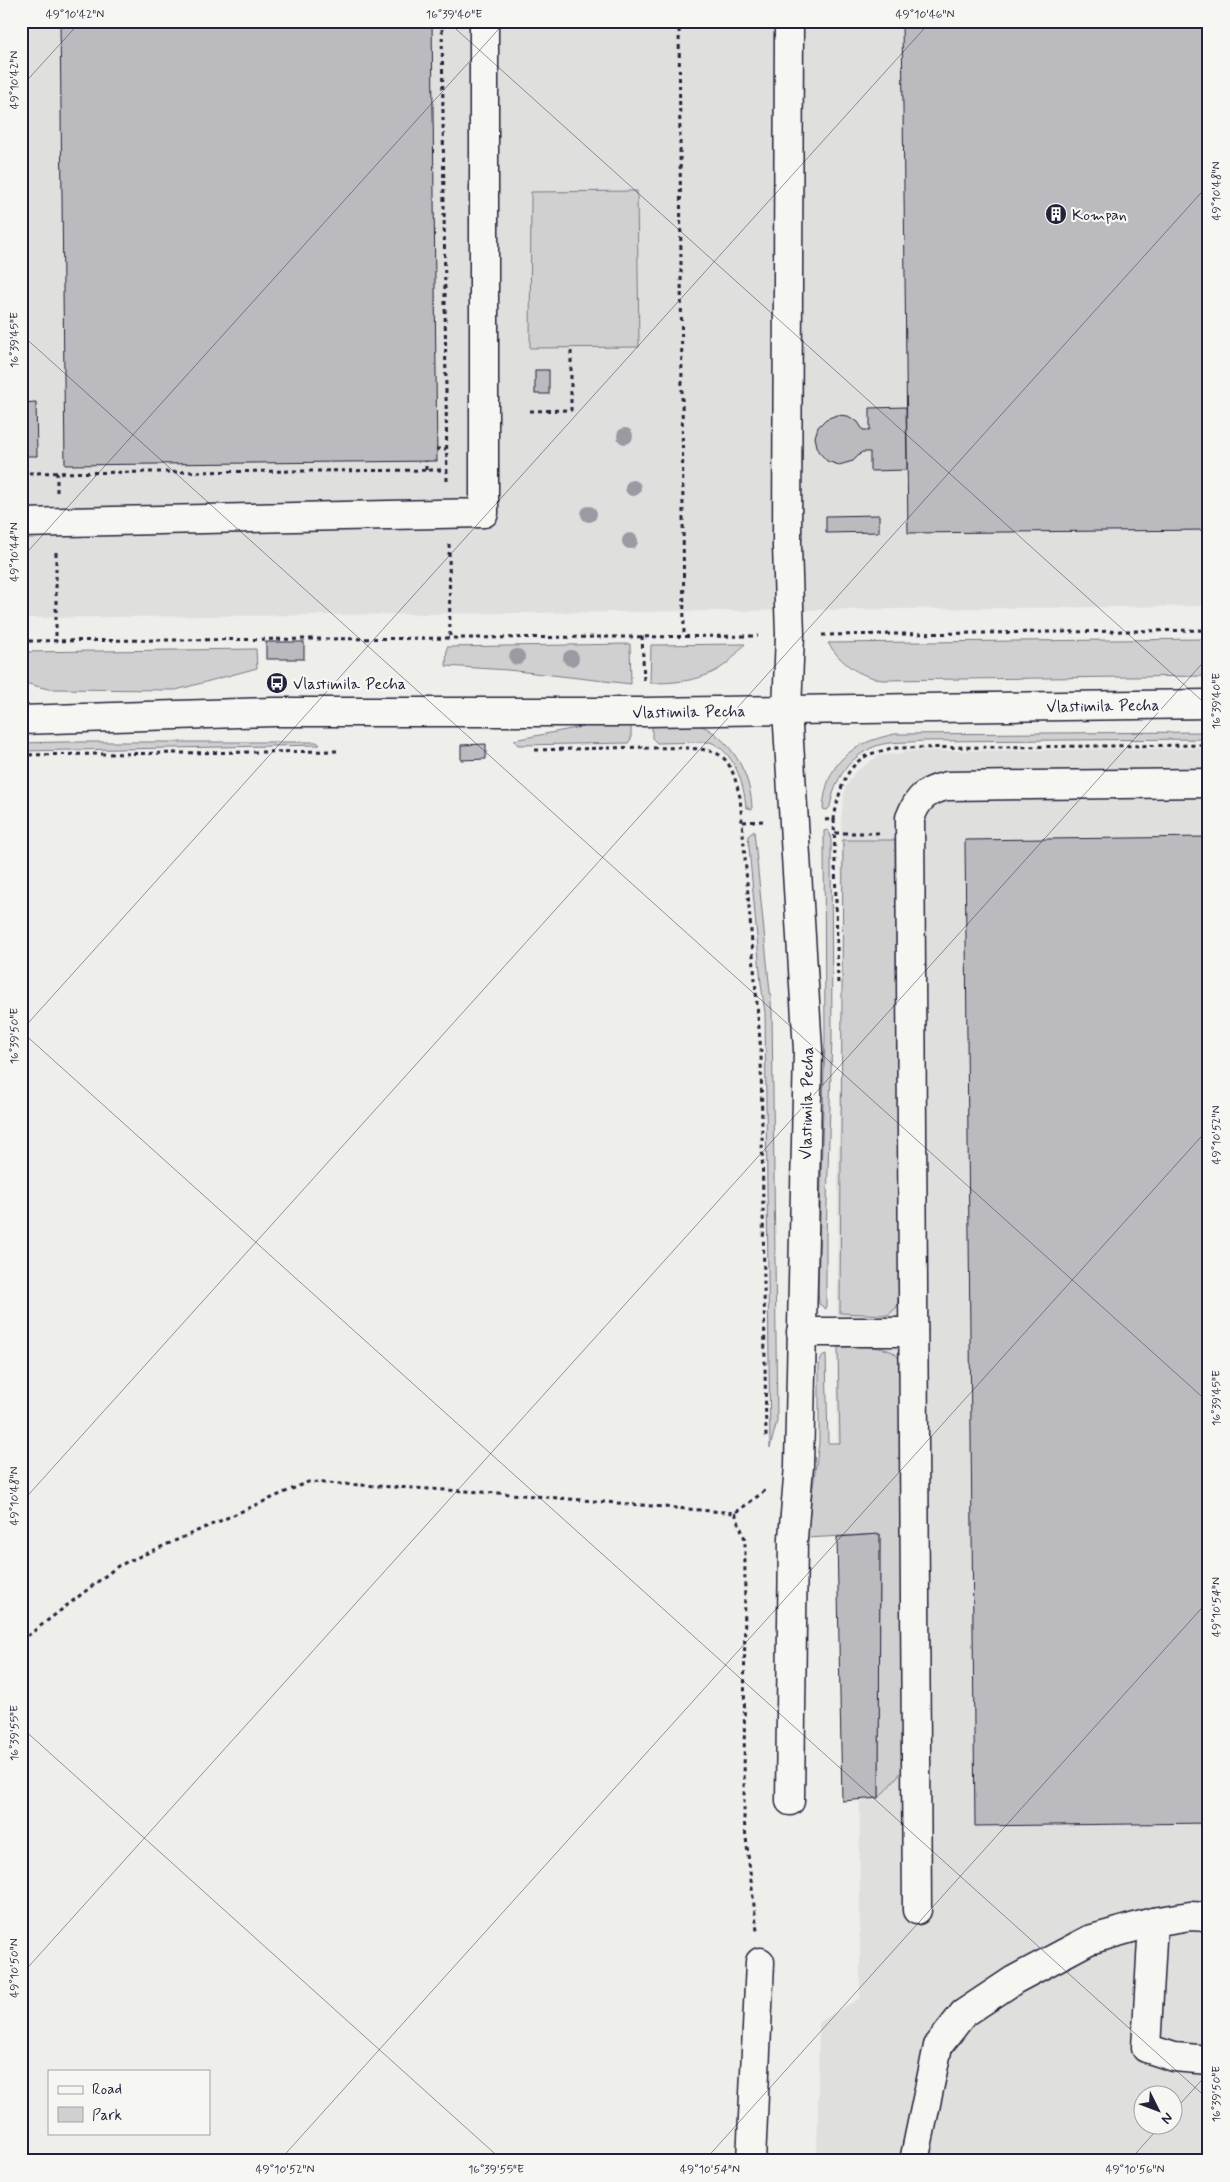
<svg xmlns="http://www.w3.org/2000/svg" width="1230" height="2182" font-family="Mynerve,sans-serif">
	<rect width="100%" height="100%" fill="#eeeeeb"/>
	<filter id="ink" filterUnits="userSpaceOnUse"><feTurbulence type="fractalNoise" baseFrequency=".02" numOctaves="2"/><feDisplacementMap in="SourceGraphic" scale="10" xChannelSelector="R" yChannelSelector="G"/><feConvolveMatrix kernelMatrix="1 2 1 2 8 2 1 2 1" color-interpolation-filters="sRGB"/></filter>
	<g filter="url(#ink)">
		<!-- built -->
		<g fill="#dfdfde" fill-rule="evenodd">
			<path d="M21 21H1209V606L21 618Z"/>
			<path d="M1209 748V2161H817L819 2022 860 1998 859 1462H837L838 1161 843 1019 841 820 845 789 854 773 878 756 914 751ZM1142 2094H1172V2124H1142Z"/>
		</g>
		<!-- green -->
		<g fill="#d0d0d1" stroke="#797986">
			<path d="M637 191 639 347 530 348 531 192Z"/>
			<path d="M1209 639V676L882 680C857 675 842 664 828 643Z"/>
			<path d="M630 644 631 684 508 670 446 666 447 647Z"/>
			<path d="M745 644C739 650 733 659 726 664 705 681 676 683 650 683L651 645Z"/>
			<path d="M256 649 257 668 176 690 48 689 21 682V652Z"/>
			<path d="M628 718 631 719V739L628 743 518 745 514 740Z"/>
			<path d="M652 718C666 719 682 719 695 723 730 735 752 775 752 810L746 807C744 783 734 751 710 742L657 743 652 738Z"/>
			<path d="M1209 732V739L922 741C908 743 889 741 876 746 848 757 835 779 830 807L827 810 823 809C826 762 851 743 895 734Z"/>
			<path d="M63 742H317L320 745 21 751V743Z"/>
			<path d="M827 830 830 833 831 841 832 1037 826 1237V1309L819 1304 818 1290 825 1037 824 831Z"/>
			<path d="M754 831 772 1012 777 1421 770 1448 765 1013 761 983 748 836Z"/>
			<path d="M843 840H895L900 1283 897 1307 888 1315 840 1313Z"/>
			<path d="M838 1347C852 1347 889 1344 897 1356 900 1359 900 1364 901 1367L903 1770 879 1798 880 1534 806 1538 819 1443V1364L822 1356 826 1354 828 1443H840Z"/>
		</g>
		<!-- building -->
		<g fill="#bbbbbf" stroke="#22223b">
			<path d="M60 21H432L437 461 65 465Z"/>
			<path d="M902 21H1209V530L908 533Z"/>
			<rect x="535" y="370" width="14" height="24"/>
			<path d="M36 402 37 456H21V403Z"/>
			<path d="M906 407 907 470 870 471V452H862L853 461 839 465 827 461 818 451 815 437 818 427 826 419 837 415 848 416 858 422 863 430H870V408Z"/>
			<path d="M879 515V532L826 533V516Z"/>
			<rect x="266" y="642" width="38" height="17"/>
			<path d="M486 744V759L461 760V745Z"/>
			<path d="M1209 837V1823L975 1826 965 840Z"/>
			<path d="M880 1534 879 1798 842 1801 837 1537Z"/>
		</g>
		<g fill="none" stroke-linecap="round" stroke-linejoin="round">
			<!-- minor casing -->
			<g stroke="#22223b" stroke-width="31">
				<g id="minor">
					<path d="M789 21 787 546 790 635 787 710 808 1050 799 1466 793 1538 790 1801"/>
					<path d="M21 523 484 513V21"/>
					<path d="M21 720 273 712H645L1209 704"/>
					<path d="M801 1332H913"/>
					<path d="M917 1910 910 818C918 797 926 791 947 786L1209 783"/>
					<path d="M1153 1922 1146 2048 1174 2057 1209 2060"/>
					<path d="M751 2161 760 1962"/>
					<path d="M914 2161 938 2046 963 2014 1014 1980 1089 1940 1153 1922 1190 1916 1209 1917"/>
				</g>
			</g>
			<!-- path -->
			<g stroke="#22223b" stroke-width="3" stroke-dasharray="4 4" stroke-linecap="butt">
				<path d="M442 21 447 482"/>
				<path d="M679 21 684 636"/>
				<path d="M530 411 571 410V347"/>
				<path d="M436 449H446"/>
				<path d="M426 470V461"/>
				<path d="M21 473 446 470"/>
				<path d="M57 492V473"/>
				<path d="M449 544 450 638"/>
				<path d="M56 552V641"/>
				<path d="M822 635 1209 630"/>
				<path d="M642 636 644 681"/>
				<path d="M21 641 758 636"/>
				<path d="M645 748C663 748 707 745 721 756 733 765 736 783 740 797L761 1053 766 1439"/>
				<path d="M535 750 645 747"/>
				<path d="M21 755 337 751"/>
				<path d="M834 819 838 986"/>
				<path d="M825 820 834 819C838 796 844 766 868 755 875 752 884 751 891 748L1209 745"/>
				<path d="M743 822 764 821"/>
				<path d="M835 833H880"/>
				<path d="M735 1513 745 1539 744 1820 757 1931"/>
				<path d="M21 1641 118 1566 308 1482 499 1493 735 1513 766 1490"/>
			</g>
			<!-- minor -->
			<use href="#minor" stroke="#f6f6f2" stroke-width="28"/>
		</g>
		<!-- trees -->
		<g fill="#9a9aa3">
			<circle cx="625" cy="436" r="8"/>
			<circle cx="633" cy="488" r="8"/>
			<circle cx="589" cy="514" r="8"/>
			<circle cx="630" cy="541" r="8"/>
			<circle cx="517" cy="657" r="8"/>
			<circle cx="571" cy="658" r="8"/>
		</g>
	</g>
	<!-- ticks -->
	<path fill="none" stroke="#22223b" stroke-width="1" stroke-opacity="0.45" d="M447 21 1209 707M21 87 81 21M21 334 1209 1403M21 559 506 21M21 1031 1209 2100M21 1031 931 21M21 1503 1209 184M21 1727 503 2161M21 1975 1209 656M1172 2113 1209 2072M279 2161 1209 1128M704 2161 1209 1600M1129 2161 1162 2124"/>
	<!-- icons -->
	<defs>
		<g id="building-disc" transform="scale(1.125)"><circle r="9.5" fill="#22223b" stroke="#f6f6f2"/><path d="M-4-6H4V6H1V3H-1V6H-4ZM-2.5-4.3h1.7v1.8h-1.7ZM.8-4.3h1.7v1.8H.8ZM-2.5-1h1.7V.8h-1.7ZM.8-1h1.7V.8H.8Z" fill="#fff"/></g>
		<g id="bus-disc" transform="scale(1.125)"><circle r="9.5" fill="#22223b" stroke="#f6f6f2"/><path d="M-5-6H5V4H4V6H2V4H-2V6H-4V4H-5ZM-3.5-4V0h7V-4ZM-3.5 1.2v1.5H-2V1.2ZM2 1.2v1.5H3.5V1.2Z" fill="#fff"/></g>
	</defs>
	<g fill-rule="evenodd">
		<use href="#building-disc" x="1056" y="214"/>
		<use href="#bus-disc" x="277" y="683"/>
	</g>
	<g text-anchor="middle" stroke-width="4.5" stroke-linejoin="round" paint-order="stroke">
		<!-- poi labels -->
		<g font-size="16" fill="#22223b" stroke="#f6f6f2" text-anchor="start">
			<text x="1072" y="220">Kompan</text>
			<text x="293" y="689">Vlastimila Pecha</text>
		</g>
		<!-- street labels -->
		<g font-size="16" fill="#22223b" stroke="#f6f6f2">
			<text transform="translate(1103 705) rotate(-1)" y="6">Vlastimila Pecha</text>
			<text transform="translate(689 711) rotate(-1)" y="6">Vlastimila Pecha</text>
			<text transform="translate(806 1103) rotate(-89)" y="6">Vlastimila Pecha</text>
		</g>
	</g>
	<!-- margin -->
	<rect width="1230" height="2182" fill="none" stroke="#f6f6f2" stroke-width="55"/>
	<!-- legend -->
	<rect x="48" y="2070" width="162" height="65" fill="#f6f6f2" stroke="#a1a1a9"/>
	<rect x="58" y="2086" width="25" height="8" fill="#f6f6f2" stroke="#a1a1a9"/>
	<text x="92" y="2094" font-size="15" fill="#22223b">Road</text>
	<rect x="58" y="2107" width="25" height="15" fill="#d0d0d1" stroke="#a1a1a9"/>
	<text x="92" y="2120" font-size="15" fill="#22223b">Park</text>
	<!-- north arrow -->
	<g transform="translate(1158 2110) rotate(132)"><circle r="24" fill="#f6f6f2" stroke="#a1a1a9"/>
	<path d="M0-4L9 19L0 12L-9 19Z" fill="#22223b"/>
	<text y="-8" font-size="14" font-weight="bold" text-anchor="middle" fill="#22223b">N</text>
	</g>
	<rect x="28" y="28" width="1174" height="2126" fill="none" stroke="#22223b" stroke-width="2"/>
	<g font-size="12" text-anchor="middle" fill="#22223b">
		<text x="75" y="18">49°10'42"N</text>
		<text x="454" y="18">16°39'40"E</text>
		<text x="925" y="18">49°10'46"N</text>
		<text transform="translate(14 80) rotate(-90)" y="4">49°10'42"N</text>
		<text transform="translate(1216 191) rotate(-90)" y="4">49°10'48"N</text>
		<text transform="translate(14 340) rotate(-90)" y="4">16°39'45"E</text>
		<text transform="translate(14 552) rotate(-90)" y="4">49°10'44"N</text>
		<text transform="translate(1216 701) rotate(-90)" y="4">16°39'40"E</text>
		<text transform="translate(14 1036) rotate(-90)" y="4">16°39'50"E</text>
		<text transform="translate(1216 1135) rotate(-90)" y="4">49°10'52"N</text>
		<text transform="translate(1216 1398) rotate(-90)" y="4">16°39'45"E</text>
		<text transform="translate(14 1496) rotate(-90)" y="4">49°10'48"N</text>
		<text transform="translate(1216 1607) rotate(-90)" y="4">49°10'54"N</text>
		<text transform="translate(14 1733) rotate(-90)" y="4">16°39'55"E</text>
		<text transform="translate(14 1968) rotate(-90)" y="4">49°10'50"N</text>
		<text transform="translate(1216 2094) rotate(-90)" y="4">16°39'50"E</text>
		<text x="285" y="2173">49°10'52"N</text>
		<text x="496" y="2173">16°39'55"E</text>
		<text x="710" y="2173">49°10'54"N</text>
		<text x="1135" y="2173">49°10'56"N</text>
	</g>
</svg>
